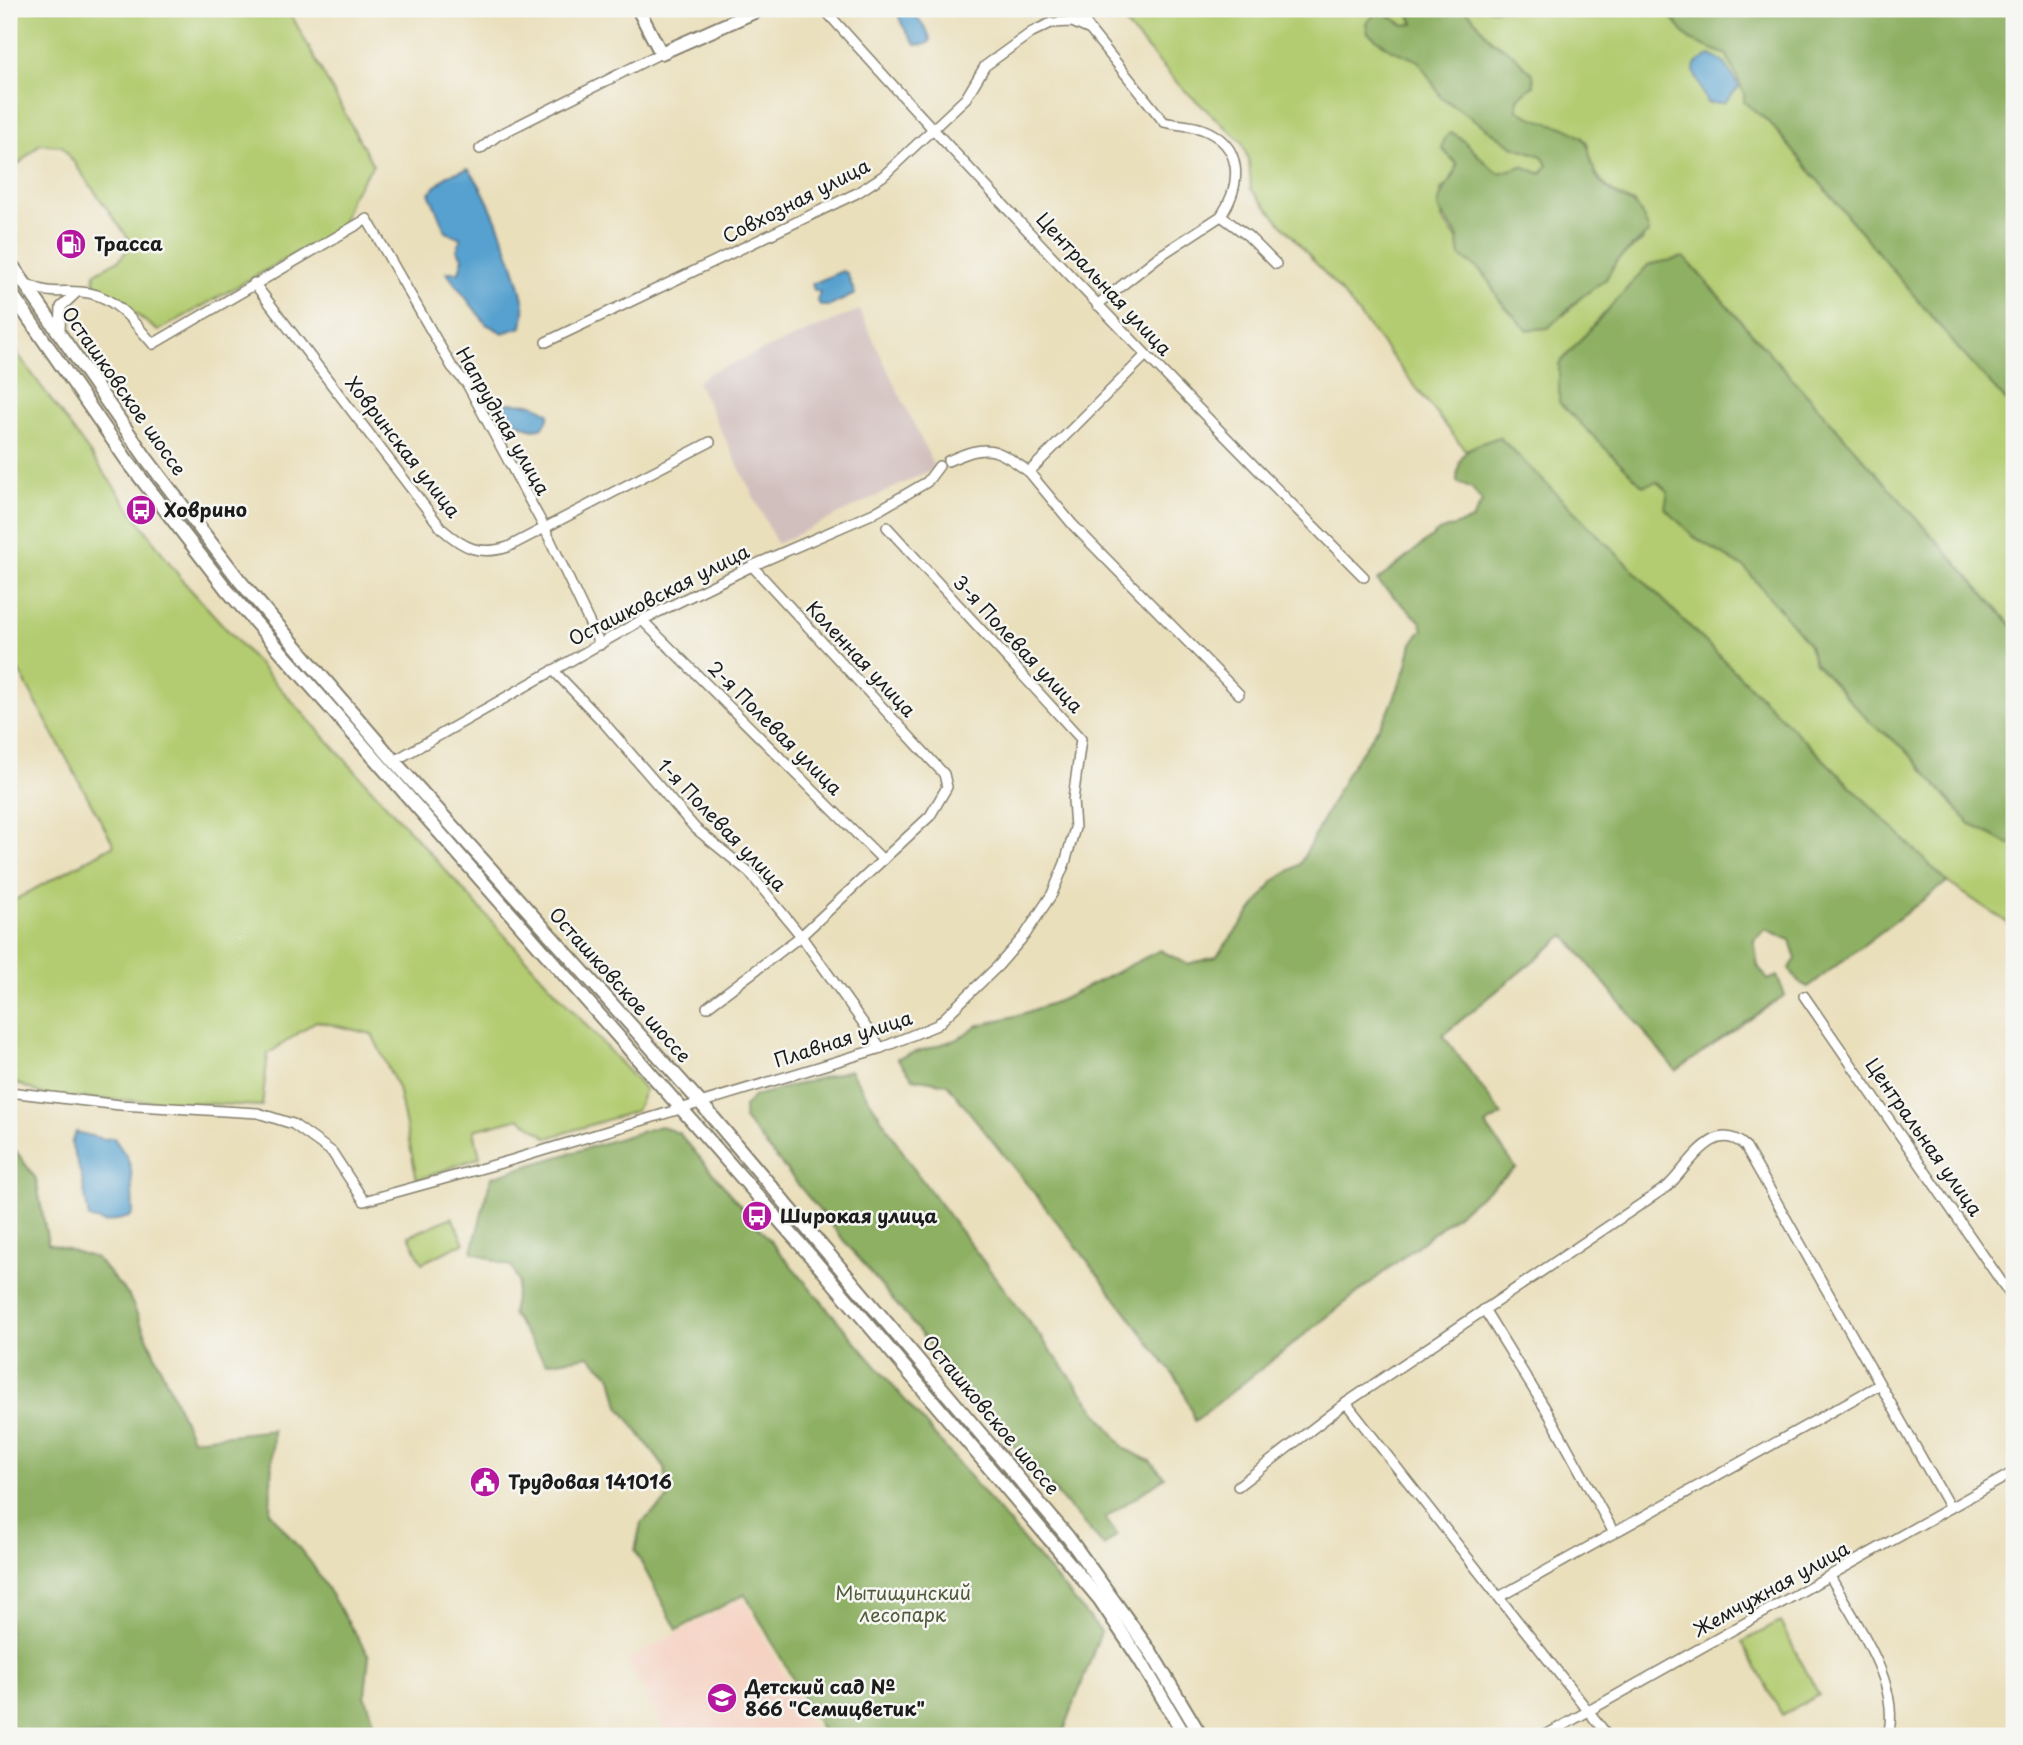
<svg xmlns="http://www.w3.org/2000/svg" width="2023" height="1745" font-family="'Playpen Sans',sans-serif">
	<rect width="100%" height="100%" fill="#f6f6f2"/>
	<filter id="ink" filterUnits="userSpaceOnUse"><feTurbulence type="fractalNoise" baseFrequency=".0143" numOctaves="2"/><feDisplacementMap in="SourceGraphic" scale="14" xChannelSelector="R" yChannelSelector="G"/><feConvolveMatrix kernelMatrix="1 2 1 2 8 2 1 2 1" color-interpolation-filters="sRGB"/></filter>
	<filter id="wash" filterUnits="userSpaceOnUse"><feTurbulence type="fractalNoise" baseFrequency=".00686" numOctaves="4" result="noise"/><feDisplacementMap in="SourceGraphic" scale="28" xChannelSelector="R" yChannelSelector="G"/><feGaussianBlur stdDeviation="1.57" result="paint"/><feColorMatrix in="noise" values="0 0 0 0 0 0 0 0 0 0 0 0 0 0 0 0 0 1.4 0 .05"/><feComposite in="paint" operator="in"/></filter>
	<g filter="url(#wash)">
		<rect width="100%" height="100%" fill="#eadfbb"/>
		<!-- built -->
		<path fill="#f5d2c2" d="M743 1598 817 1736H668L627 1660Z"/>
		<!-- industrial -->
		<path fill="#d1bfbd" d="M859 310 935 468 777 544 697 382 709 373Z"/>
		<!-- green -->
		<g fill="#b3cc71" stroke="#687446" stroke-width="2">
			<path d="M9 9H288L373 165 351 197 341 228 158 331 94 282 95 273 119 260 130 247 128 238 62 146 40 144 9 173Z"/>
			<path d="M1112 9H1404L1414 24 1404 25 1385 13 1390 49 1419 60 1441 97 1513 146 1542 156 1547 165 1541 174 1522 166 1500 173 1483 162 1477 153 1457 164 1450 183 1441 189 1442 219 1520 324 1564 315 1580 298 1606 279 1617 260 1643 240 1636 204C1605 192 1591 175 1587 142 1564 123 1539 127 1517 109L1518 98 1534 85 1509 51 1491 40 1470 14 1462 9H1664L1690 40 1727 55 1744 93 1745 102 1770 123 1957 347 2014 410V628L1684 257 1657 482 1668 492 1694 537 1745 568 1808 643 1815 663 1871 723 1905 749 1969 823 2010 845 2014 841V927L1947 882 1499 437 1465 450 1342 293 1251 189 1249 161 1241 141 1180 86Z"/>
			<path d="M9 342 182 580 645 1090 636 1111 548 1138 520 1118 474 1130 480 1157 417 1180 398 1088 372 1034 316 1021 268 1054 262 1106 49 1097 9 1080V903L114 845 9 653Z"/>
			<path d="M452 1217 464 1243 422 1263 409 1236Z"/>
			<path d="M1780 1622 1819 1695 1782 1715 1742 1642Z"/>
		</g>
		<!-- forest -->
		<g fill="#8eb063" stroke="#556640" stroke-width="2">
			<path d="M1404 9H1462L1470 14 1491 40 1509 51 1533 74 1534 85 1518 98 1517 109C1537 125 1561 121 1581 137 1593 146 1588 167 1599 180 1622 207 1636 191 1649 232L1617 260 1606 279 1580 298 1548 328 1527 330 1499 300 1485 274 1460 256 1457 235 1438 209C1438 188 1455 184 1457 164L1442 149 1444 139 1451 132C1471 142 1480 163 1500 173L1522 166 1541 174 1547 165 1542 156 1513 146 1441 97 1419 61 1390 49 1368 33 1366 23 1374 15 1385 13 1404 25 1414 24 1410 14Z"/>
			<path d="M1664 9H2014V410L1957 347 1770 123 1744 102V93L1727 55 1690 40Z"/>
			<path d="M1684 257 2014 628V841L2010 845 1969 823 1905 749 1871 723 1815 663 1808 643 1745 568 1694 537 1665 508 1668 492 1657 482 1643 486 1559 402V364L1648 265Z"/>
			<path d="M1499 437 1947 882 1808 987 1798 982 1789 969 1796 959 1790 940 1766 929 1754 940 1758 966 1768 980 1777 976 1785 995 1676 1071 1565 935 1443 1035 1502 1115 1486 1125 1516 1168 1195 1421 1181 1385 1077 1247 947 1084 913 1078 897 1058 958 1039 976 1026 1019 1015 1061 1000 1160 950 1187 964 1216 957 1274 881 1300 864 1347 773 1388 713 1406 669 1412 643 1423 629 1420 621 1377 581 1439 531 1472 520 1482 502 1472 488 1457 482C1458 447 1470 448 1499 437Z"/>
			<path d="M850 1070 916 1172 1125 1449 1150 1461 1165 1477 1105 1518 1117 1535 1104 1546 1004 1435 744 1119V1107L755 1096Z"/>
			<path d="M9 1109 16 1111 11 1144 36 1179 48 1243 96 1258 129 1296 192 1439 273 1430 270 1512 312 1564 369 1656 365 1695 379 1736H9Z"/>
			<path d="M660 1126 679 1133 1101 1632 1062 1736H825L745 1594 677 1630 635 1551 641 1523 668 1499 664 1467 619 1406 612 1377 589 1356 546 1363 512 1314 518 1282 512 1267 472 1252 491 1177Z"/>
		</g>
		<!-- water -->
		<g fill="#57a1cf" stroke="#3a5e76" stroke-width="2">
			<path d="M905 9C917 14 926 28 931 40L927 44 916 45C909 35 898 22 898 10Z"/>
			<path d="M1710 55 1724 62 1739 87 1724 103H1707L1694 72 1695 64Z"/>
			<path d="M468 169C488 190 519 275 524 305 525 312 523 320 522 327L503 333 486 324 446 272H459L463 258 457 250 461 238 446 232 429 193 448 175Z"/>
			<path d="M842 271 847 273 855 294 830 306H821L817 300 820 292 814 290 812 284Z"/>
			<path d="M506 403 533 404 549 413C546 442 515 425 505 410Z"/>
			<path d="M76 1132 103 1139 114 1138 127 1157 131 1169 133 1212 130 1217 105 1223 89 1218 82 1178 71 1143Z"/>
		</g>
	</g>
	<g filter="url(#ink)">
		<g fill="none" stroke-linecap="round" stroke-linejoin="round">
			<!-- street casing -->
			<g stroke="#837e6c" stroke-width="12">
				<g id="street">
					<path d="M824 9C998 204 1180 392 1364 577"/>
					<path d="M1078 9 1090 30"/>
					<path d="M480 149 497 136 661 53"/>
					<path d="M25 283C55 298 61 288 89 293 117 298 136 325 153 344L367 219 452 367 467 384 544 527 600 645"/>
					<path d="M254 283 442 529C464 548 479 556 508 547L710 442"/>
					<path d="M1097 305 1158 257 1221 216 1248 236 1276 264"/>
					<path d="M60 331 61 307 76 293"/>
					<path d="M546 342 857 193 883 176 966 98 985 66 1032 32 1051 23 1072 22 1090 30 1164 122C1176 125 1190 125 1202 129 1244 145 1242 184 1221 216"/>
					<path d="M948 461C988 443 994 447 1029 472L1144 357"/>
					<path d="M1029 472 1073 525 1239 694"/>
					<path d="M642 620 883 860"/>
					<path d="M553 670 605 724 695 828 749 872 801 936 881 1048"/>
					<path d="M394 761 642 620 752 566 874 513 927 482 939 466"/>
					<path d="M1804 996 2014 1300"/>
					<path d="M707 1007 801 936 930 816 947 787 944 774 752 566"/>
					<path d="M9 1092 120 1105 258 1113 293 1124 332 1152 364 1201 512 1160 881 1048 937 1025 998 966 1025 935 1052 894 1065 863 1075 828 1073 800 1081 739 887 527"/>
					<path d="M1484 1309 1550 1416 1614 1533"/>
					<path d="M1346 1403 1608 1736"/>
					<path d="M1238 1486 1346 1403 1668 1186C1689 1166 1714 1117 1745 1146L1950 1508"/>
					<path d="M1830 1576C1854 1621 1902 1684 1888 1736"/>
					<path d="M1499 1597 1879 1385"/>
					<path d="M1544 1736 2014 1472"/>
				</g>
			</g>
			<!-- secondary casing -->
			<g stroke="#837e6c" stroke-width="16">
				<g id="secondary">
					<path d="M638 9 661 53 761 9"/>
					<path d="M9 261 146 458 240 581 394 761 699 1101 1068 1537 1152 1654 1201 1736"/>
					<path d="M9 290 126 459 227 590 814 1260 1056 1547 1100 1600 1140 1660 1185 1736"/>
				</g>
			</g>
			<!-- street -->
			<use href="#street" stroke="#fff" stroke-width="9"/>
			<!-- secondary -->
			<use href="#secondary" stroke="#fff" stroke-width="12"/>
		</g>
	</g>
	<!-- icons -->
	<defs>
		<g id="fuel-disc" transform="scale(1.575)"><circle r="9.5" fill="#b5179e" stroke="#f6f6f2"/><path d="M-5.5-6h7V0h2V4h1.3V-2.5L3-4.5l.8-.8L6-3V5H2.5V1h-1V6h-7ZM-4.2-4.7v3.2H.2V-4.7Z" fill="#fff"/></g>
		<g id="bus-disc" transform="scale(1.575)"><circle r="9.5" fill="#b5179e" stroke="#f6f6f2"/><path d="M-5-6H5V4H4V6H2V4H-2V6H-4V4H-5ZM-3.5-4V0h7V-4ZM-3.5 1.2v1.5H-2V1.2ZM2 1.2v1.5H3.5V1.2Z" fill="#fff"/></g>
		<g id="civic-disc" transform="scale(1.575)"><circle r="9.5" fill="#b5179e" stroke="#f6f6f2"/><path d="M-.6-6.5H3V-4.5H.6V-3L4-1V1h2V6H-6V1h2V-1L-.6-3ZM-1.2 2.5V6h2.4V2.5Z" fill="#fff"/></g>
		<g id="school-disc" transform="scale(1.575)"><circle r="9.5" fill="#b5179e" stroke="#f6f6f2"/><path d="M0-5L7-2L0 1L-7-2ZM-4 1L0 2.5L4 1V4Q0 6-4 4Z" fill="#fff"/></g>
	</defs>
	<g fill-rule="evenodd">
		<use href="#fuel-disc" x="71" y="244"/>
		<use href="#bus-disc" x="141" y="510"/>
		<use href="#bus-disc" x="757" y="1216"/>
		<use href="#civic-disc" x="485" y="1482"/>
		<use href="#school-disc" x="722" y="1698"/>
	</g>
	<g text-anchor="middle" stroke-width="5" stroke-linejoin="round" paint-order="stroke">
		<!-- street labels -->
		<g font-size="19" fill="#1c1c1c" stroke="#f6f6f2">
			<text transform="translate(796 201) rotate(-27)" y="7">Совхозная улица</text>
			<text transform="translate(1104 284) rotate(47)" y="7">Центральная улица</text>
			<text transform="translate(124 391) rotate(55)" y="7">Осташковское шоссе</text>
			<text transform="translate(503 421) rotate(60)" y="7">Напрудная улица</text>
			<text transform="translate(403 447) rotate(52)" y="7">Ховринская улица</text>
			<text transform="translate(659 595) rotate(-27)" y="7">Осташковская улица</text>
			<text transform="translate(1018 644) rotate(47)" y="7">3-я Полевая улица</text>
			<text transform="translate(861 659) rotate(47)" y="7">Коленная улица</text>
			<text transform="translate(775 728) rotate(45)" y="7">2-я Полевая улица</text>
			<text transform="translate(722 825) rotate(46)" y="7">1-я Полевая улица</text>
			<text transform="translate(620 985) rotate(48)" y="7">Осташковское шоссе</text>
			<text transform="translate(843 1039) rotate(-18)" y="7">Плавная улица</text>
			<text transform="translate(1924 1137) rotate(55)" y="7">Центральная улица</text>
			<text transform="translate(991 1415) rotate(50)" y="7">Осташковское шоссе</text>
			<text transform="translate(1771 1589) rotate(-29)" y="7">Жемчужная улица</text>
		</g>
		<!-- poi labels -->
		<g font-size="19" font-weight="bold" fill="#1c1c1c" stroke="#f6f6f2" text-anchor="start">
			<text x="94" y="251">Трасса</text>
			<text x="164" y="517">Ховрино</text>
			<text x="780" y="1223">Широкая улица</text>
			<text x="508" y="1489">Трудовая 141016</text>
			<text x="745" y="1694">Детский сад №<tspan x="745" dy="22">866 "Семицветик"</tspan></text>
		</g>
		<!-- park labels -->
		<g font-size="19" fill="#515a3a" stroke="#f6f6f2">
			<text x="903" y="1600">Мытищинский<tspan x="903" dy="22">лесопарк</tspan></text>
		</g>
	</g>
	<!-- margin -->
	<rect width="2023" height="1745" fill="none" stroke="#f6f6f2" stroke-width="35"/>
</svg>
